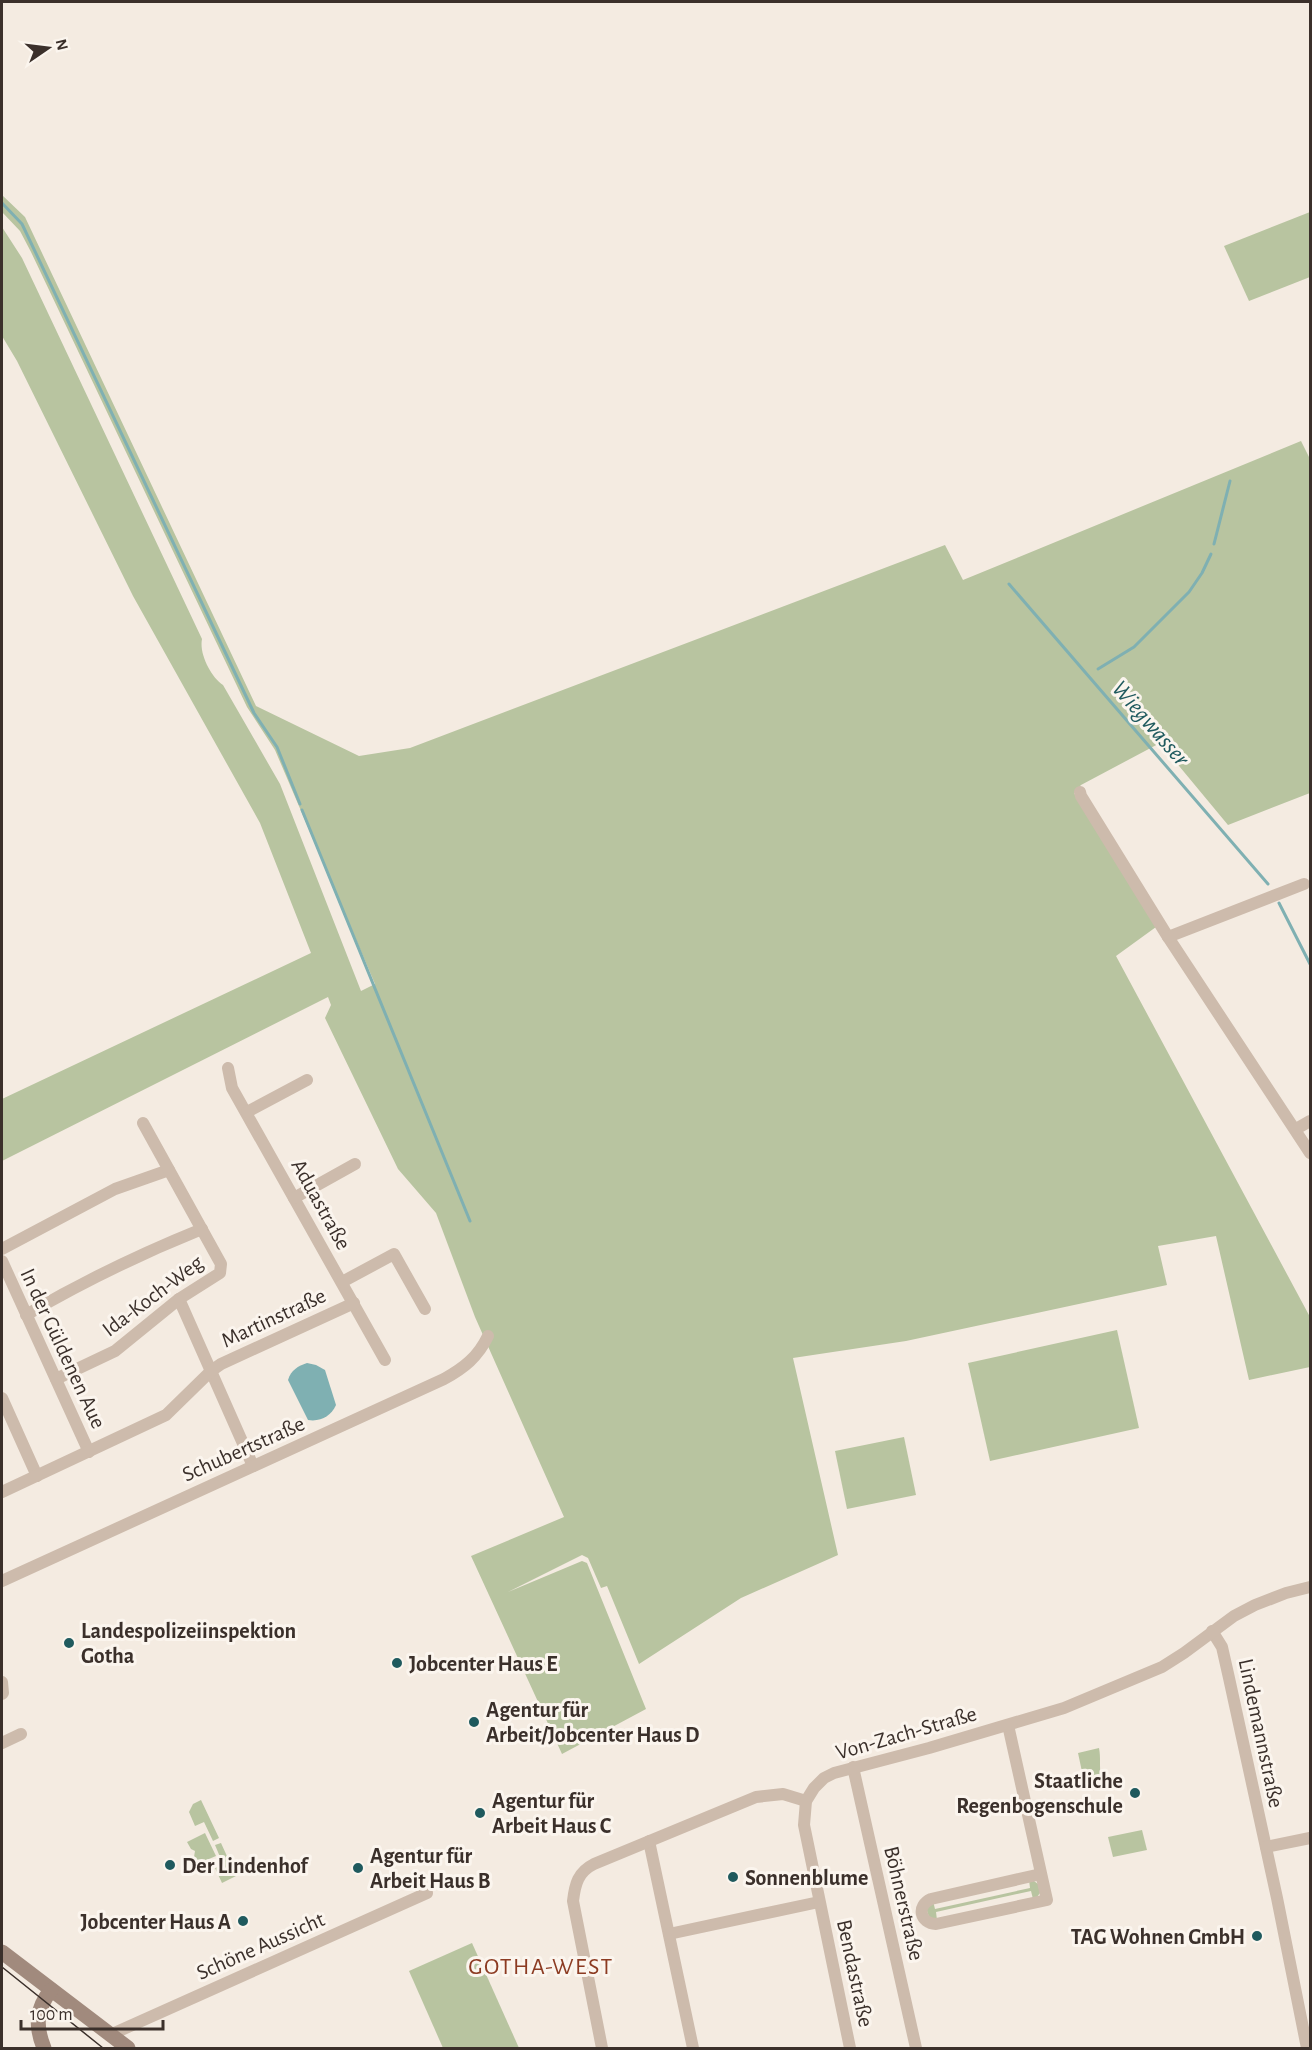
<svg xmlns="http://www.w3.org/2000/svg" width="1312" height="2050" font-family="'Alegreya Sans',sans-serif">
	<rect width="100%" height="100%" fill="#f4ebe1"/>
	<!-- green -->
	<g fill="#b8c4a0">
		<path d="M2 195 25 217 256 706 359 756 410 748 945 545 963 580 1301 441 1310 459V793L1228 825 1160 743 1081 785 1074 793 1156 927 1116 956 1310 1317V1367L1249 1380 1216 1236 1158 1246 1167 1285 906 1341 793 1358 838 1555 741 1598 639 1664 607 1586 601 1588 588 1558 582 1555 508 1592 582 1561 587 1563 646 1709 562 1754 471 1556 564 1517 475 1317 436 1213 398 1169 325 1018 331 1005 328 997 2 1161V1099L311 953 260 823 133 596 17 361 2 336V227L22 258 202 639C199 654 211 677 223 685L280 784 361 991 375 984 275 750 247 707 31 252 20 231 2 212Z"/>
		<path d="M1310 212V277L1249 301 1224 246Z"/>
		<path d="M1117 1330 1139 1428 990 1461 968 1363Z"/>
		<path d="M904 1437 916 1495 847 1509 835 1451Z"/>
		<path d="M1099 1748C1101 1758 1099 1766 1101 1777L1084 1781 1078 1753Z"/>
		<path d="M201 1800 219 1838 213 1841 204 1822 195 1826 189 1812 193 1804Z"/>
		<path d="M1142 1830 1147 1850 1113 1857 1108 1837Z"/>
		<path d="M205 1833 216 1856 197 1864 194 1857 195 1851 191 1849 187 1842Z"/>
		<path d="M221 1843 236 1876 222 1883 215 1868 223 1864 215 1845Z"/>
		<path d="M1029 1880 1034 1881 1038 1884 1040 1893 1037 1897 1033 1899 1031 1891 936 1912 937 1920 929 1917 926 1908 933 1901 935 1909 1030 1888Z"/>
		<path d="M472 1943 519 2048H443L409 1971Z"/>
	</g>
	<!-- water -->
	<path fill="#7fb0b2" d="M307 1363 316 1365 325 1370 336 1405C331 1416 321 1422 308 1420L288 1380C291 1370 298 1366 307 1363Z"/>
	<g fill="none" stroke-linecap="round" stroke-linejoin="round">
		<!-- stream -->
		<g stroke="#7fb0b2" stroke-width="3">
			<path d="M2 203 22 224 254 713 277 747 300 804"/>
			<path d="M1214 544 1230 481"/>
			<path d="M1009 584 1268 884"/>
			<path d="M1098 669 1134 647 1189 592 1202 573 1211 554"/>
			<path d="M302 810 470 1221"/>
			<path d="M1279 903 1310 964"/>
		</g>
		<!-- street -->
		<g stroke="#cdbbac" stroke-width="12">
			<path d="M1080 792 1081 796 1168 937 1310 1153"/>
			<path d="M1168 937 1304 884"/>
			<path d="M228 1068 232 1088 385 1360"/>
			<path d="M247 1112 307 1080"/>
			<path d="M1296 1129 1310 1121"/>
			<path d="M294 1198 355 1164"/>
			<path d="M2 1249 115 1189 169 1170"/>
			<path d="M2 1261 89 1452"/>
			<path d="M342 1282 394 1254 425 1309"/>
			<path d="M179 1299 253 1466"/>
			<path d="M26 1315C84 1281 140 1254 202 1229"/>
			<path d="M56 1379 115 1351 179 1299 220 1273 221 1264 143 1123"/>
			<path d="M2 1398 37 1476"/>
			<path d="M2 1492 166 1415 211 1371 221 1364 354 1303"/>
			<path d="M2 1581 444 1379C464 1368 478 1357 488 1336"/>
			<path d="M1212 1631 1222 1647 1229 1678 1277 1898 1307 2048"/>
			<path d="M2 1682 3 1693 2 1694"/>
			<path d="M1008 1725 1047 1900 936 1924C920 1923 916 1906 931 1899L1041 1874"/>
			<path d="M2 1743 21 1734"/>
			<path d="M853 1767 916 2048"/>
			<path d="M649 1841 693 2048"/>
			<path d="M1266 1847 1310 1838"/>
			<path d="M669 1934 819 1902"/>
			<path d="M110 2035 427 1893"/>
			<path d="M602 2048 573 1901C575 1884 578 1872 594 1864L756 1797 783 1794 806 1801"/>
			<path d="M850 2048 804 1825 806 1801 814 1788 824 1778 834 1773 929 1748 1064 1708 1162 1667 1184 1653 1234 1616 1255 1605 1286 1593 1310 1587"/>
		</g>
		<!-- secondary -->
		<g stroke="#a18a7d" stroke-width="15">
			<path d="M2 1952 128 2048"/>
			<path d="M44 2048C35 2026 36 2009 51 1990"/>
		</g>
		<!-- tram -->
		<path stroke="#3b302b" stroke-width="1.5" d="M2 1967 103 2048"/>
	</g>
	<!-- markers -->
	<g fill="#1f5a5e" stroke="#fbf5ee" stroke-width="2">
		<circle cx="69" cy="1643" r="6"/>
		<circle cx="397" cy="1663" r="6"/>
		<circle cx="474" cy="1722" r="6"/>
		<circle cx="1135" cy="1793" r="6"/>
		<circle cx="480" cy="1813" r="6"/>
		<circle cx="170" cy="1865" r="6"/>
		<circle cx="358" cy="1868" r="6"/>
		<circle cx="733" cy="1877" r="6"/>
		<circle cx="243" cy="1921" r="6"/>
		<circle cx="1257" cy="1936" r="6"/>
	</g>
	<g text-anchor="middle" stroke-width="6" stroke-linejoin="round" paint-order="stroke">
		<!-- street labels -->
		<g font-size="22" fill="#3b302b" stroke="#fbf5ee">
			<text transform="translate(322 1204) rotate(61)" y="8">Aduastraße</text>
			<text transform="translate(152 1295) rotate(-37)" y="8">Ida-Koch-Weg</text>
			<text transform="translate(273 1317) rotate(-25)" y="8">Martinstraße</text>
			<text transform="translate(64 1348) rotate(65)" y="8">In der Güldenen Aue</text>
			<text transform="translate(243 1448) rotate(-24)" y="8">Schubertstraße</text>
			<text transform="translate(906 1732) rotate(-16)" y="8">Von-Zach-Straße</text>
			<text transform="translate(1262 1733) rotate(78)" y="8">Lindemannstraße</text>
			<text transform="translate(905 1903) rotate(77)" y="8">Böhnerstraße</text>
			<text transform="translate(260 1945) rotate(-24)" y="8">Schöne Aussicht</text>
			<text transform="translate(856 1973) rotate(78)" y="8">Bendastraße</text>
		</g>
		<!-- poi labels -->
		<g font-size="22" font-weight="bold" fill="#3b302b" stroke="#fbf5ee" text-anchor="start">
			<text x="81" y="1638">Landespolizeiinspektion<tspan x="81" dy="25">Gotha</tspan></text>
			<text x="409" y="1671">Jobcenter Haus E</text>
			<text x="486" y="1717">Agentur für<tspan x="486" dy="25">Arbeit/Jobcenter Haus D</tspan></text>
			<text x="1123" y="1788" text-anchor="end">Staatliche<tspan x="1123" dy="25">Regenbogenschule</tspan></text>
			<text x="492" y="1808">Agentur für<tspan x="492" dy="25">Arbeit Haus C</tspan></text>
			<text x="370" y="1863">Agentur für<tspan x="370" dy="25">Arbeit Haus B</tspan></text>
			<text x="182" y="1873">Der Lindenhof</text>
			<text x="745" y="1885">Sonnenblume</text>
			<text x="231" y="1929" text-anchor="end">Jobcenter Haus A</text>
			<text x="1245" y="1944" text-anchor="end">TAG Wohnen GmbH</text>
		</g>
		<!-- water labels -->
		<g font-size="24" font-style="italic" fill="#1f5a5e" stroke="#fbf5ee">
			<text transform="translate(1151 723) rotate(49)" y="8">Wiegwasser</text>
		</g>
		<!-- neighbourhood labels -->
		<g font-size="24" letter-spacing="1.5" fill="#8c3b22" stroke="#fbf5ee">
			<text x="541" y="1974">GOTHA-WEST</text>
		</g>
	</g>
	<!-- border -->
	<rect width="1312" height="2050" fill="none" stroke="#3b302b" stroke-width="6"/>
	<!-- north arrow -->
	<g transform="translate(48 48) rotate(76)" stroke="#fbf5ee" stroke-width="4.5" paint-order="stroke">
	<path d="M0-4.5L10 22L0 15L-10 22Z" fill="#3b302b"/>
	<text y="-9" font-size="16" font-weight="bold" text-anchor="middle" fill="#3b302b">N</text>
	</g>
	<!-- scale -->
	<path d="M21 2020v9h142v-9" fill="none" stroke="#3b302b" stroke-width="3"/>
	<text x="30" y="2020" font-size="18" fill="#3b302b" stroke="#fbf5ee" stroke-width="4.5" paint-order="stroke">100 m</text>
</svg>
